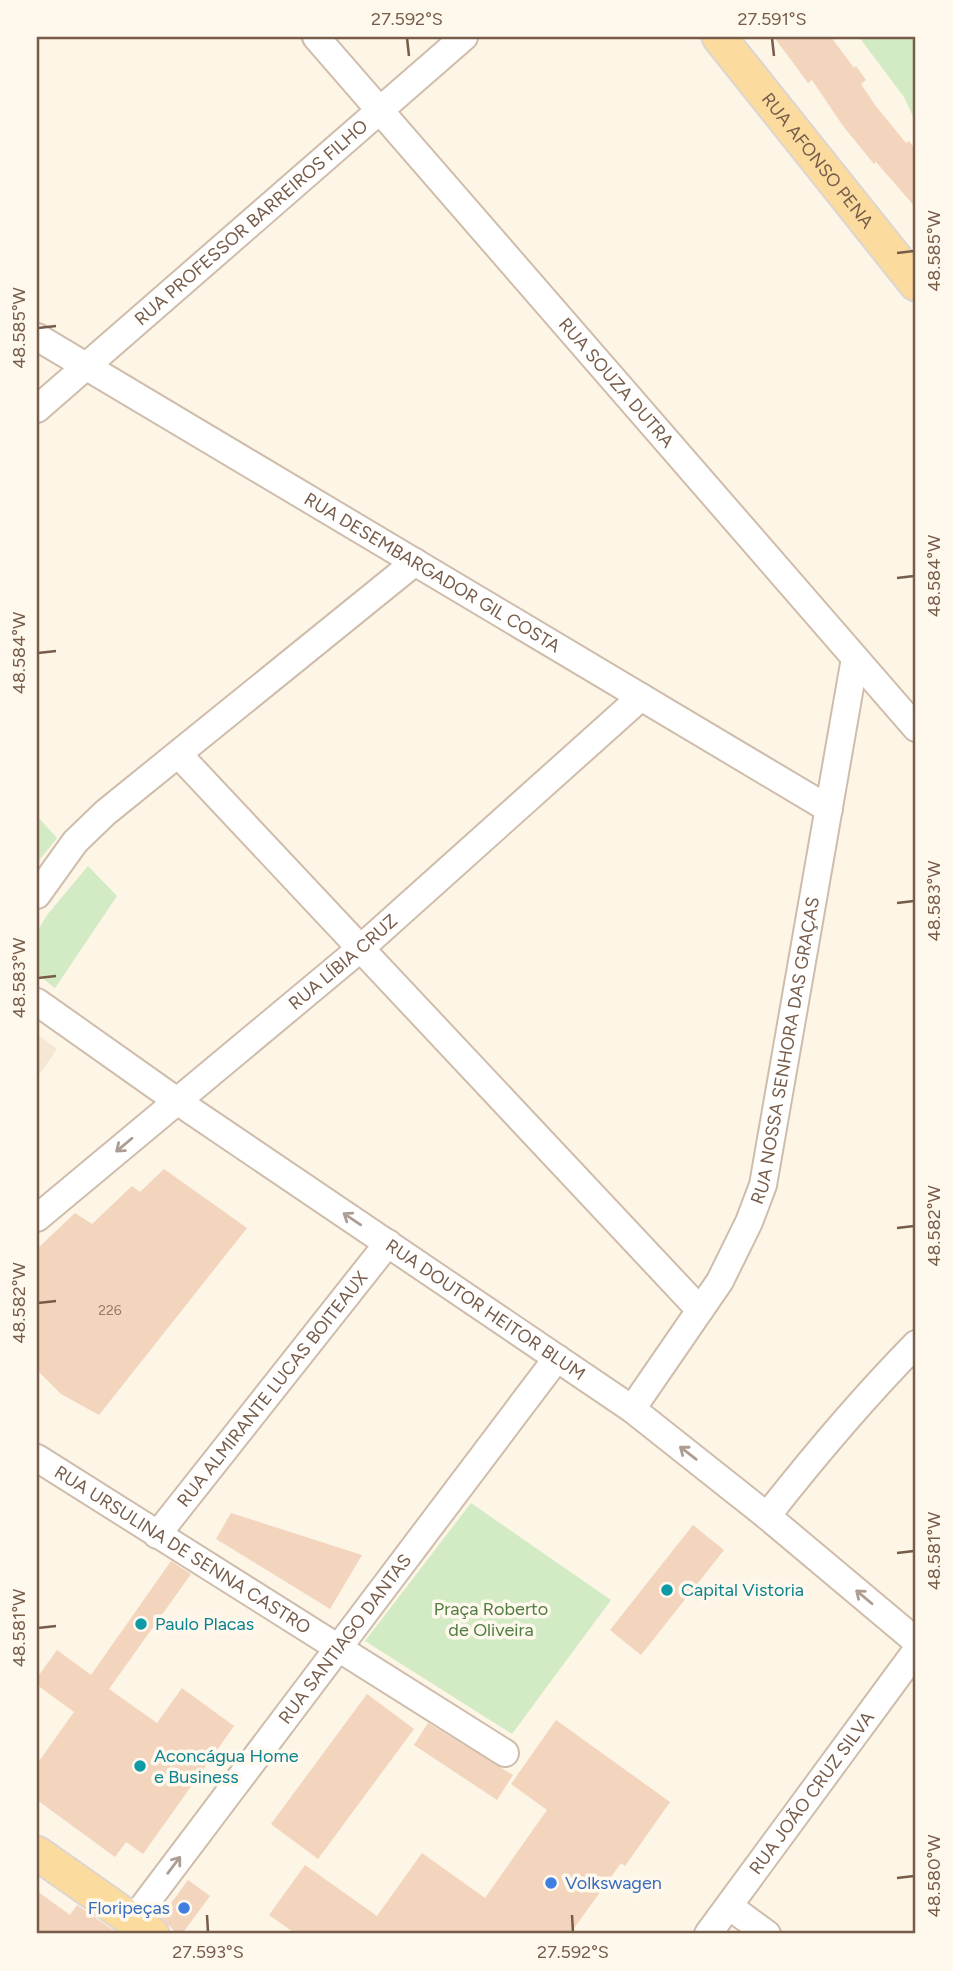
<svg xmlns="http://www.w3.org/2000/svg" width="953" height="1971" font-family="Figtree,sans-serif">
	<rect width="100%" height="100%" fill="#fdf5e6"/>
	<!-- residential -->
	<path fill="#f5e7d4" d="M37 1034 57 1049 37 1078Z"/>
	<!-- green -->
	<g fill="#d2ebc4">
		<path d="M859 37H916V123L904 97Z"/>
		<path d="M37 816 57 838 37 863Z"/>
		<path d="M88 866 117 896 55 988 37 974V932L47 915Z"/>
		<path d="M471 1503 611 1600 512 1734 365 1641Z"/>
	</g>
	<!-- building -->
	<g fill="#f3d4bd">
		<path d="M774 37H831L854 68 856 66 866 80 861 84 875 105 906 143 909 141 916 150V208L876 162 874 164 843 126 812 80 808 83Z"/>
		<path d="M164 1169 247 1228 99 1415 61 1394 37 1370V1249L75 1213 92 1224 132 1186 140 1192Z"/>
		<path d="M231 1513 362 1555 330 1609 216 1539Z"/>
		<path d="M693 1525 724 1550 641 1655 610 1630Z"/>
		<path d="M171 1561 191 1574 109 1689 157 1723 182 1688 234 1726 143 1854 126 1842 115 1857 37 1800V1764L74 1712 37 1685V1678L57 1650 91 1675Z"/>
		<path d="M367 1694 414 1729 318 1859 271 1824Z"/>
		<path d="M556 1720 670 1802 625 1866 621 1863 570 1934H296L269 1915 305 1865 377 1916 422 1853 485 1898 547 1810 511 1784Z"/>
		<path d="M428 1723 513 1775 497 1800 414 1745Z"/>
		<path d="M188 1880 210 1896 182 1934H177L161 1917Z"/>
		<path d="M37 1891 70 1915 77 1905 119 1934H37Z"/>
	</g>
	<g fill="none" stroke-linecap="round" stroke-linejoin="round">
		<!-- minor casing -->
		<g stroke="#cfbdac" stroke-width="30">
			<g id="minor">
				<path id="s1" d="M316 37 916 728"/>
				<path id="s2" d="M37 337 829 809"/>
				<path id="s3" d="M37 409 464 37"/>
				<path d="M179 755 700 1310"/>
				<path d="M37 895 75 842 105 813 415 562"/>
				<path id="s4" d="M37 1002 177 1101 632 1409 767 1516 916 1641"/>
				<path id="s5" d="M37 1218 361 948 641 697"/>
				<path id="s6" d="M632 1409 720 1281 749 1222 763 1185 855 658"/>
				<path id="s7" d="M37 1458 505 1753"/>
				<path d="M767 1516C814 1456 863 1398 916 1344"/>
				<path id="s8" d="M157 1535 388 1243"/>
				<path d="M729 1906 767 1934"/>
				<path id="s9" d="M133 1920 557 1358"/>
				<path id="s10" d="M708 1934 916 1651"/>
			</g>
		</g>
		<!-- major casing -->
		<g stroke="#dcd5d0" stroke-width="37">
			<g id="major">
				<path id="s11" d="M719 37 916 284"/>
				<path d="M37 1853 152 1934"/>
			</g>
		</g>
		<!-- minor -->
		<use href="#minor" stroke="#fff" stroke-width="26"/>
		<!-- major -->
		<use href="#major" stroke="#fcdc9e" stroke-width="33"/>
	</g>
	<!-- one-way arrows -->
	<defs><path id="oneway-shaft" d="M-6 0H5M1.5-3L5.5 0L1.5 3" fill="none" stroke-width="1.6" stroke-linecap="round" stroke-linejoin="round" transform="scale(1.75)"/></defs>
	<g stroke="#ad9d92">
		<use href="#oneway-shaft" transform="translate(124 1145) rotate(140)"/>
		<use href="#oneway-shaft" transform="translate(352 1219) rotate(-146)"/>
		<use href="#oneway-shaft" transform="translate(688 1453) rotate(-142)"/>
		<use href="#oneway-shaft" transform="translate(864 1597) rotate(-140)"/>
		<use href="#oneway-shaft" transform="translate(174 1865) rotate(-53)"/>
	</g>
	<!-- ticks -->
	<path fill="none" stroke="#775c4a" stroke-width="2.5" d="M407 38 409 56M772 38 774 56M897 253 914 251M38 328 56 326M897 578 914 576M38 653 56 651M897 903 914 901M38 978 56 976M897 1228 914 1226M38 1303 56 1301M897 1553 914 1551M38 1628 56 1626M897 1878 914 1876M207 1915 208 1932M572 1915 573 1932"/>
	<!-- markers -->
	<g fill="#0f9aa8" stroke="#fff9ed" stroke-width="2.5">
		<circle cx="667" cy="1590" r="7"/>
		<circle cx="141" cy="1624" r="7"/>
		<circle cx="140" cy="1766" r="7"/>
	</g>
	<g fill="#3f7fe0" stroke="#fff9ed" stroke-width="2.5">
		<circle cx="551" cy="1883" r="7"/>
		<circle cx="184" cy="1908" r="7"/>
	</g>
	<g text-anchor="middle" stroke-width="7" stroke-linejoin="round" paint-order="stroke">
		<!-- number labels -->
		<g font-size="14" fill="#967a67">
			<text x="110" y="1315">226</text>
		</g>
		<!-- street labels -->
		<g font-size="18" fill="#775c4a" stroke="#fff9ed">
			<text dy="6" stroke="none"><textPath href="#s11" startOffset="158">RUA AFONSO PENA</textPath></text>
			<text dy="6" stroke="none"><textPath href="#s3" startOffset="284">RUA PROFESSOR BARREIROS FILHO</textPath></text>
			<text dy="6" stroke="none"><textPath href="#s1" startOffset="458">RUA SOUZA DUTRA</textPath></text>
			<text dy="6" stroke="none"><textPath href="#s2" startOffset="460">RUA DESEMBARGADOR GIL COSTA</textPath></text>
			<text dy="6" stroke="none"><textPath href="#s5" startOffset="399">RUA LÍBIA CRUZ</textPath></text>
			<text dy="6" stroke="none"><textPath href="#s6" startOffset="397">RUA NOSSA SENHORA DAS GRAÇAS</textPath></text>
			<text dy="6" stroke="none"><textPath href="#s4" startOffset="544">RUA DOUTOR HEITOR BLUM</textPath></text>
			<text dy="6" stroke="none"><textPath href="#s8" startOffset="186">RUA ALMIRANTE LUCAS BOITEAUX</textPath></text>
			<text dy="6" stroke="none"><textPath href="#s7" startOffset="172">RUA URSULINA DE SENNA CASTRO</textPath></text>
			<text dy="6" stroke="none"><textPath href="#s9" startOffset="352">RUA SANTIAGO DANTAS</textPath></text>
			<text dy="6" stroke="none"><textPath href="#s10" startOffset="175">RUA JOÃO CRUZ SILVA</textPath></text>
		</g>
		<!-- culture labels -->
		<g font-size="18" fill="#0d838f" stroke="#fff9ed" text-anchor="start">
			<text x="681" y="1596">Capital Vistoria</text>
			<text x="155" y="1630">Paulo Placas</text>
			<text x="154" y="1762">Aconcágua Home<tspan x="154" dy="21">e Business</tspan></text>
		</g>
		<!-- park labels -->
		<g font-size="18" fill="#517d42" stroke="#fff9ed">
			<text x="491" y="1615">Praça Roberto<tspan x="491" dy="21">de Oliveira</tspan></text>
		</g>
		<!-- shop labels -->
		<g font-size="18" fill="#366cbe" stroke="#fff9ed" text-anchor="start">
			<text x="565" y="1889">Volkswagen</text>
			<text x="170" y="1914" text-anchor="end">Floripeças</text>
		</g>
	</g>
	<!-- border -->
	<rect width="953" height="1971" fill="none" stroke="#fff9ed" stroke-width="77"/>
	<rect x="38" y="38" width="876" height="1894" fill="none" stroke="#775c4a" stroke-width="2.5"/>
	<g font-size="18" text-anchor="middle" fill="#775c4a">
		<text x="407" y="25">27.592°S</text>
		<text x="772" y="25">27.591°S</text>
		<text transform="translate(934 251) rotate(-90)" y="6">48.585°W</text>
		<text transform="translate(19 328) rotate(-90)" y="6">48.585°W</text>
		<text transform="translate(934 576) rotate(-90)" y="6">48.584°W</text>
		<text transform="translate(19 653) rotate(-90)" y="6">48.584°W</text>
		<text transform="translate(934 901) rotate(-90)" y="6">48.583°W</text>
		<text transform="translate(19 978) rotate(-90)" y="6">48.583°W</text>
		<text transform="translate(934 1226) rotate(-90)" y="6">48.582°W</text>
		<text transform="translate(19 1303) rotate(-90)" y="6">48.582°W</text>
		<text transform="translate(934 1551) rotate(-90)" y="6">48.581°W</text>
		<text transform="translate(19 1628) rotate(-90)" y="6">48.581°W</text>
		<text transform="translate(934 1876) rotate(-90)" y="6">48.580°W</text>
		<text x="208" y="1958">27.593°S</text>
		<text x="573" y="1958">27.592°S</text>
	</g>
</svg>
